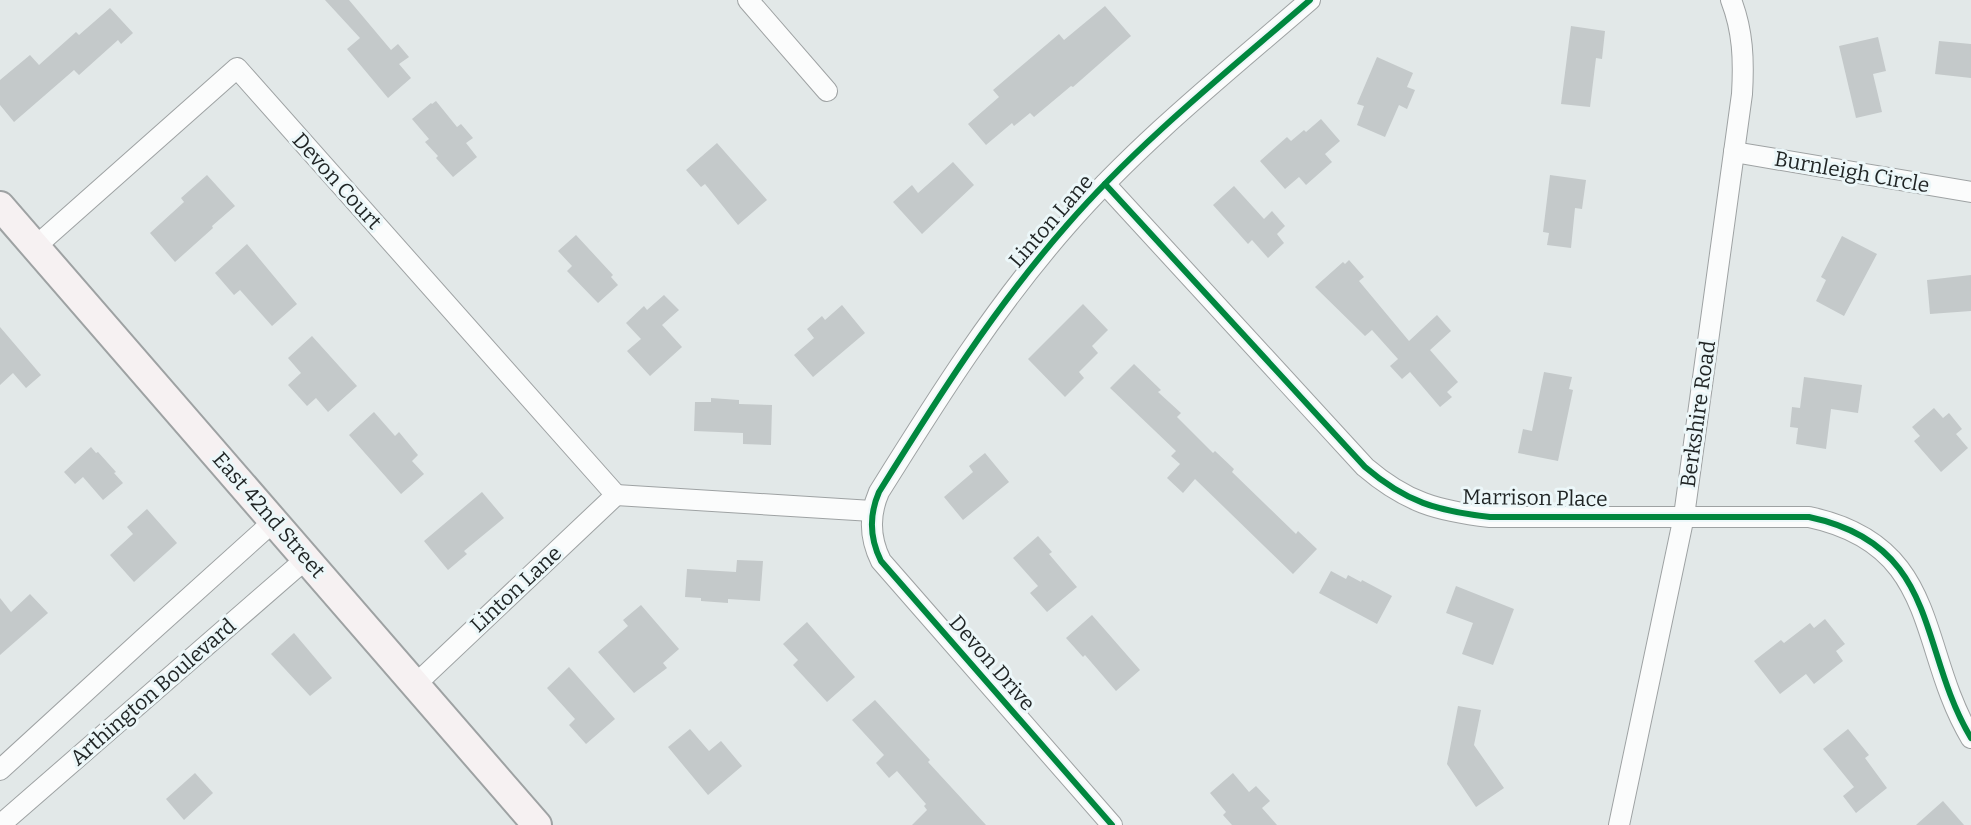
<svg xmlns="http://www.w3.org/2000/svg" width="1971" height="825" font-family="Bitter,serif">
	<rect width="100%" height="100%" fill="#e2e8e8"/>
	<!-- building -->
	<g fill="#c4c9ca">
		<path d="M325 0H349L391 50 398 44 409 57 399 64 411 78 388 98 347 49 360 38Z"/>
		<path d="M1105 6 1131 36 1073 87 1071 86 1034 117 1030 113 1014 126 1012 123 986 145 968 124 999 97 993 90 1059 34 1064 40Z"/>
		<path d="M110 8 133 33 121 44 118 40 79 75 74 70 14 122 0 105V80L30 55 39 65 76 32 79 35Z"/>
		<path d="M1571 26 1605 31 1602 59 1596 58 1590 107 1561 104Z"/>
		<path d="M1878 37 1886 71 1873 74 1882 112 1856 118 1839 46Z"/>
		<path d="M1939 41 1971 44V78L1935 74Z"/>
		<path d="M1377 57 1413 73 1407 87 1415 90 1407 109 1399 105 1385 137 1357 125 1364 106 1357 104Z"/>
		<path d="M436 101 457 127 461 124 473 138 466 143 477 157 453 177 436 158 438 156 425 142 429 139 412 119 431 103 432 104Z"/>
		<path d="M1321 119 1340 141 1325 154 1332 162 1306 185 1299 177 1285 189 1260 161 1287 137 1291 141 1304 130 1306 132Z"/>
		<path d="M717 143 767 200 738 225 705 184 701 187 686 170Z"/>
		<path d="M953 162 974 185 922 234 893 202 912 185 918 193Z"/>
		<path d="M207 175 235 206 212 226 213 228 175 262 150 233 184 202 181 198Z"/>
		<path d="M1550 175 1586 180 1582 209 1575 208 1571 248 1547 245 1549 233 1543 232Z"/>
		<path d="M1234 186 1264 219 1272 211 1285 226 1277 234 1284 243 1268 258 1252 240 1248 244 1213 205Z"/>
		<path d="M576 235 613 275 611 277 618 285 598 303 567 271 572 266 558 251Z"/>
		<path d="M1842 236 1877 254 1844 316 1816 301 1826 280 1821 277Z"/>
		<path d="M247 244 297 304 272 326 240 290 234 295 215 273Z"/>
		<path d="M1349 260 1364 277 1359 281 1409 341 1437 315 1451 331 1430 350 1458 382 1447 392 1452 397 1440 407 1410 372 1402 379 1390 366 1398 359 1372 330 1365 336 1315 287 1343 262 1345 264Z"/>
		<path d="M1971 275V311L1930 314 1927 280Z"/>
		<path d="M664 295 679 310 662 325 682 347 650 376 627 351 641 339 626 323 644 306 647 310Z"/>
		<path d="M1083 304 1108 330 1092 346 1098 353 1079 372 1084 378 1065 397 1028 359Z"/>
		<path d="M842 305 865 333 813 377 794 355 814 338 807 329 822 316 825 320Z"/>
		<path d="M0 327 41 375 26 388 13 373 0 385Z"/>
		<path d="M312 336 357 386 328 412 316 398 307 406 288 385 301 373 288 358Z"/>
		<path d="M1134 364 1161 390 1158 392 1181 413 1177 417 1213 453 1215 451 1234 469 1232 472 1296 534 1298 531 1317 549 1293 574 1195 479 1183 493 1167 478 1180 464 1171 456 1176 451 1110 388Z"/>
		<path d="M1544 372 1572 377 1569 389 1573 390 1558 461 1518 453 1523 429 1532 431Z"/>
		<path d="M1804 377 1862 385 1858 413 1831 409 1826 449 1796 444 1798 428 1790 427 1792 407 1800 408Z"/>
		<path d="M711 398 739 400V404L772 405 771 445 743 444V433L694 431 695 402H711Z"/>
		<path d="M1934 408 1943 418 1949 413 1962 429 1956 434 1968 448 1941 472 1914 441 1920 436 1912 427Z"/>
		<path d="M374 412 395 436 399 432 418 455 412 461 424 474 401 494 349 435Z"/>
		<path d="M91 447 96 453 98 452 116 472 114 473 123 483 103 500 83 477 75 484 64 472Z"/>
		<path d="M985 453 1009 482 963 520 944 497 973 472 969 466Z"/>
		<path d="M482 492 504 518 464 551 467 554 448 570 424 541Z"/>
		<path d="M147 509 177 543 134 582 110 555 133 534 127 527Z"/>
		<path d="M1038 536 1052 552 1049 554 1077 587 1047 612 1030 593 1038 586 1013 558Z"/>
		<path d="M737 560 763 561 760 601 728 599V603L701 601V598L685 597 687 569 736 572Z"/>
		<path d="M1331 571 1346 579 1348 575 1361 582 1362 580 1392 596 1377 624 1319 593Z"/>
		<path d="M1456 586 1514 609 1493 665 1462 654 1473 623 1446 613Z"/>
		<path d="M30 594 48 613 0 655V598L11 612Z"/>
		<path d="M641 605 679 649 663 663 667 668 634 693 598 652 628 626 623 620Z"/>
		<path d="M1092 615 1140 670 1116 691 1085 655 1083 657 1066 638Z"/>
		<path d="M1825 619 1845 644 1836 651 1843 661 1814 684 1806 674 1780 694 1754 661 1781 640 1784 643 1810 623 1814 628Z"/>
		<path d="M807 622 855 677 827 702 793 665 798 660 783 644Z"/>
		<path d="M294 633 332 678 310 696 271 654Z"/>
		<path d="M569 667 615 719 586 744 569 725 575 719 547 688Z"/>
		<path d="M875 700 930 760 928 762 986 825H912L927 810 924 806 926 804 897 771 889 778 876 763 884 755 852 720Z"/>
		<path d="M1458 706 1481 710 1474 745 1504 788 1476 807 1447 764Z"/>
		<path d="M690 729 709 751 721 741 742 766 708 795 668 747Z"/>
		<path d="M1848 729 1869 755 1865 758 1887 788 1856 813 1843 796 1854 787 1823 749Z"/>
		<path d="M195 773 213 793 184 820 166 799Z"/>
		<path d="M1233 773 1249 792 1256 786 1270 801 1262 808 1277 825H1232L1223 815 1226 812 1210 793Z"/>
		<path d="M1943 801 1964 825H1916Z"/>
	</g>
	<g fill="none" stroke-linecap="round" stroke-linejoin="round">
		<!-- street casing -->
		<g stroke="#9ea2a3" stroke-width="22">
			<g id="street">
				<path d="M748 0 827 91"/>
				<path d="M1734 152 1971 192"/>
				<path d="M1105 184 1365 467C1406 502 1437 511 1490 517H1809C1941 545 1917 648 1971 738"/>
				<path d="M35 247 237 68 616 495"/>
				<path d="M616 495 872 511"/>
				<path d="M416 684 616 495"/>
				<path d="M0 770 143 639 274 521"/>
				<path d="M0 825 307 558"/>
				<path d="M1112 825 881 561C870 539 869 515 879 492 937 399 994 308 1067 225 1139 142 1227 72 1310 0"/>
				<path d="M1619 825 1684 516 1742 94C1744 60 1743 31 1731 0"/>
			</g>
		</g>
		<!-- secondary casing -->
		<g stroke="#9ea2a3" stroke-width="32">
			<path id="secondary" d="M0 206 537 825"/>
		</g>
		<!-- street -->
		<use href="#street" stroke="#fbfcfc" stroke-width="20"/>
		<!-- secondary -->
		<use href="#secondary" stroke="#f6f1f2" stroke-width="28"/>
		<!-- cycleway casing -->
		<g stroke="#ecf7f9" stroke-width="10">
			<g id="cycleway">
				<path d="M1105 184 1365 467C1406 502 1437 511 1490 517H1809C1941 545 1917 648 1971 738"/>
				<path d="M1112 825 881 561C870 539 869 515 879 492 937 399 994 308 1067 225 1139 142 1227 72 1310 0"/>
			</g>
		</g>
		<!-- cycleway -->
		<use href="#cycleway" stroke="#00873e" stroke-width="6"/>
	</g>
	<g text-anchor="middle" stroke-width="6" stroke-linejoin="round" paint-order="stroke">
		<!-- street labels -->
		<g font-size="21" fill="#1f2424" stroke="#ecf7f9">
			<text transform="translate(1852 172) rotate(10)" y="7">Burnleigh Circle</text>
			<text transform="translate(337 181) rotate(48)" y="7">Devon Court</text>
			<text transform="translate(1051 221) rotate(-49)" y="7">Linton Lane</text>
			<text transform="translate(1698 414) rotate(-82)" y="7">Berkshire Road</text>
			<text transform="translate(1535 498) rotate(1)" y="7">Marrison Place</text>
			<text transform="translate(269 515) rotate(49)" y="7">East 42nd Street</text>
			<text transform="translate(516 589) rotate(-43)" y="7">Linton Lane</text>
			<text transform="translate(992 663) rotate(49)" y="7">Devon Drive</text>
			<text transform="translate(153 692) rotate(-41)" y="7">Arthington Boulevard</text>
		</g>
	</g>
</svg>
